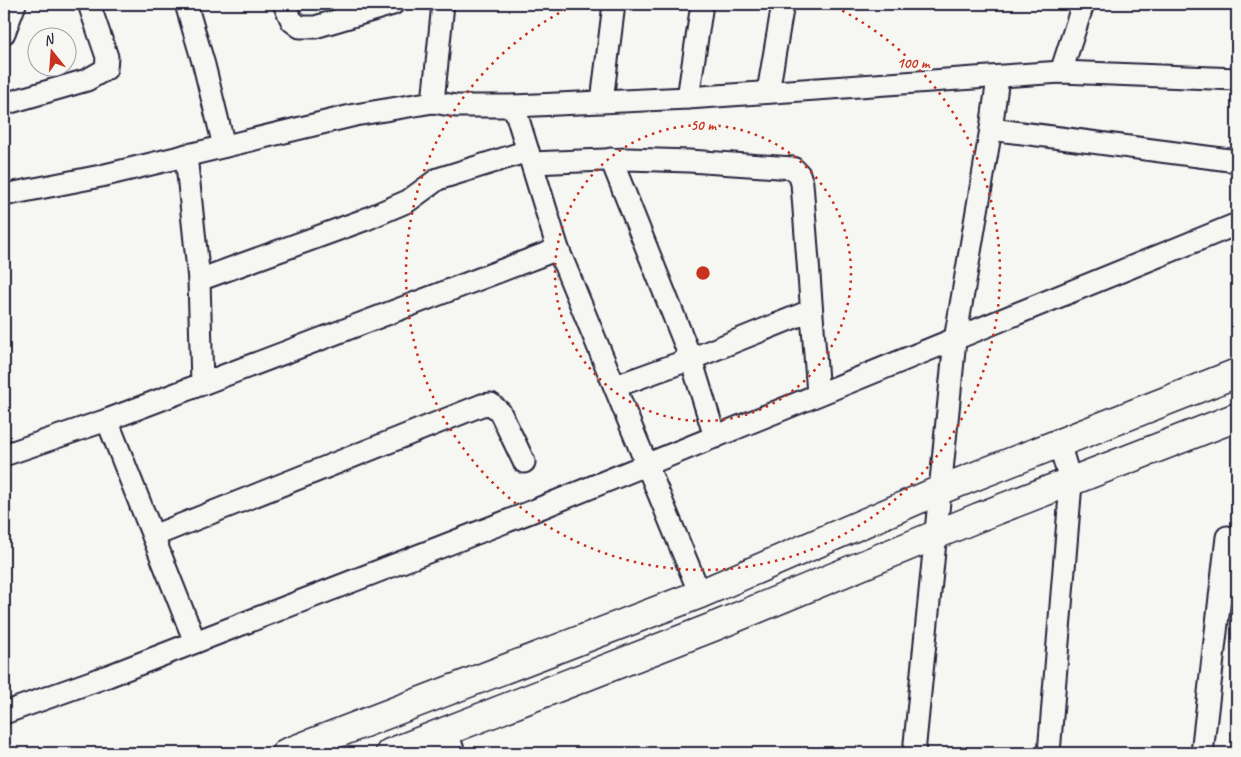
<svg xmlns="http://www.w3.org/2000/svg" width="1241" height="757" font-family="Caveat,sans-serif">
	<rect width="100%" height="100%" fill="#f6f6f2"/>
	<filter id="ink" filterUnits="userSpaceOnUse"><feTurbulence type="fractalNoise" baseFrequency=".02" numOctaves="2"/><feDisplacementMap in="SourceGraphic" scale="10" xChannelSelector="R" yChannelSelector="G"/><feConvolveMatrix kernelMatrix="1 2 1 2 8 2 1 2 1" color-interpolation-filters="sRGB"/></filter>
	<g filter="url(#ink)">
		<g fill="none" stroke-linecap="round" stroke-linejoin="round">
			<!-- street casing -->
			<g stroke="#22223b" stroke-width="25">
				<g id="street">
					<path d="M186 4 204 65 224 146"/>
					<path d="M284 4 292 21 300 27H315L393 4"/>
					<path d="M4 33 15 4"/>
					<path d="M1061 72 1083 4"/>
					<path d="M768 92 783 4"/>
					<path d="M688 98 702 4"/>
					<path d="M602 101 614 4"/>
					<path d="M433 102 443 4"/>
					<path d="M4 104 87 80 106 69 107 57 89 4"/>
					<path d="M514 106 558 249 700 594"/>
					<path d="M991 129 1237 161"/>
					<path d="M186 155 199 280 202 384"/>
					<path d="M611 159 691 359 715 437"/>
					<path d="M532 163 628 159 689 161 793 168 799 174 802 183 818 394"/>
					<path d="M4 195 101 176 355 115 433 102 456 106H514L688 98 1061 72 1237 79"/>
					<path d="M199 280 364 220 408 201 438 179 528 151"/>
					<path d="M616 386 691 359 810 311"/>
					<path d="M107 420 195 642"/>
					<path d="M4 455 107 420 558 249"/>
					<path d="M153 536 482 405 491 404 500 412 524 462"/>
					<path d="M4 713 108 676 528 513 1237 224"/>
					<path d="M447 732 454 753"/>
					<path d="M914 753 955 340 991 129 998 78"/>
					<path d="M1049 753 1071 483 1059 443"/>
					<path d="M1202 753 1227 537"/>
				</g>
			</g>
			<!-- secondary casing -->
			<g stroke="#22223b" stroke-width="31">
				<g id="secondary">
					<path d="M286 753 700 594 940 490 1237 373"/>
					<path d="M390 753 713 627 979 517 1237 417"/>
				</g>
			</g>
			<!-- street -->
			<use href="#street" stroke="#f6f6f2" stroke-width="21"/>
			<!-- secondary -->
			<use href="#secondary" stroke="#f6f6f2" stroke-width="28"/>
		</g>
	</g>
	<!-- distance rings -->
	<g fill="none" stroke="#c8321e" stroke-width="2.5" stroke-dasharray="2.5 5">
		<circle cx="703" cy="273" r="148"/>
		<path d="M829 4A297 297 0 1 1 577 4"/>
	</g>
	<circle cx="703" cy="273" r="8" fill="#c8321e" stroke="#f6f6f2" stroke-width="2.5"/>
	<g font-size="15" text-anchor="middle" font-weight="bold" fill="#c8321e" stroke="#f6f6f2" stroke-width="5" stroke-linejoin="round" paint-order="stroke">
		<text x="913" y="68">100 m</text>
		<text x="703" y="130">50 m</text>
	</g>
	<!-- margin -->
	<rect width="1241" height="757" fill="none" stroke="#f6f6f2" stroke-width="20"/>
	<rect x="10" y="10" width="1221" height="737" fill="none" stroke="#22223b" stroke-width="2" filter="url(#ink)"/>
	<!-- north arrow -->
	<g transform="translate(52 52) rotate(343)"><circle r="24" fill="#f6f6f2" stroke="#a1a1a9"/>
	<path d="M0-4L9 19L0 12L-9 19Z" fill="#c8321e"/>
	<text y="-8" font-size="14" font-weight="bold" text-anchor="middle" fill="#22223b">N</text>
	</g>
</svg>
